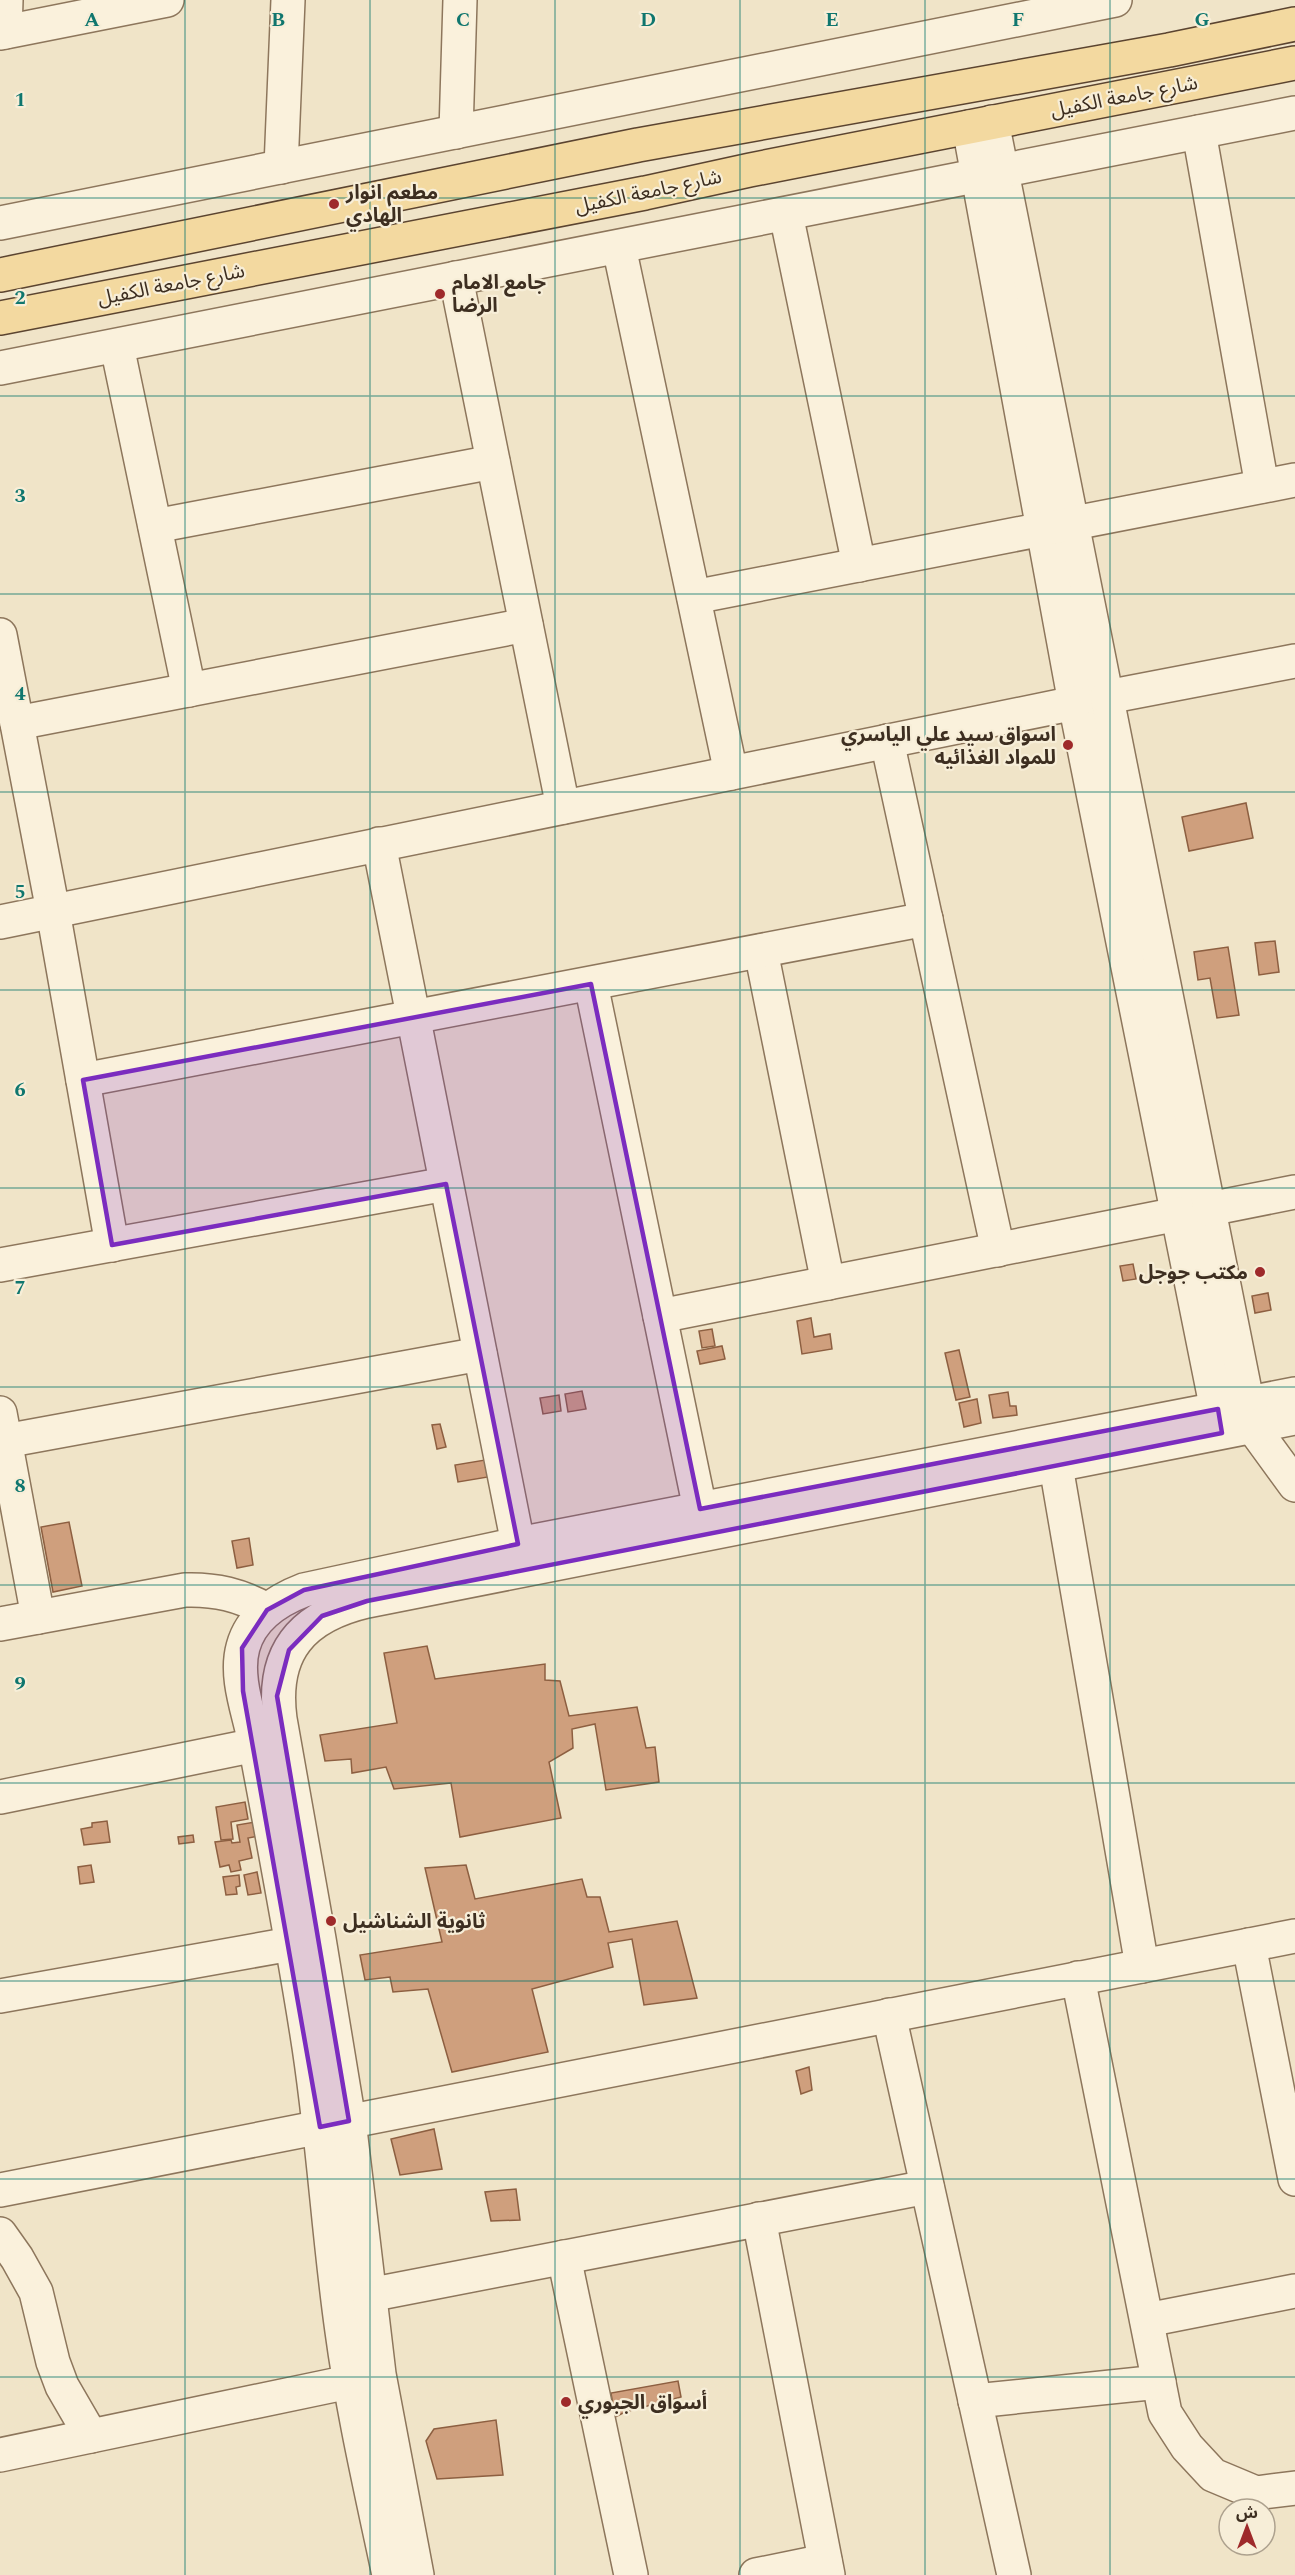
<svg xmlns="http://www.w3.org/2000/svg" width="1295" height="2575" font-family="Spectral,'Noto Sans Arabic',serif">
	<rect width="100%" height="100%" fill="#f0e4c8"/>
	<!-- building -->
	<g fill="#cf9f7d" stroke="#8d5f41" stroke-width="1.5">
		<path d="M1246 803 1253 838 1189 851 1182 817Z"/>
		<path d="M1275 941 1279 972 1259 975 1255 943Z"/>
		<path d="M1228 947 1239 1015 1217 1018 1210 978 1198 980 1194 952Z"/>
		<path d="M1133 1264 1136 1279 1123 1281 1120 1266Z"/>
		<path d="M1268 1293 1271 1310 1255 1313 1252 1296Z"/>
		<path d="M811 1318 814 1337 830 1334 832 1349 802 1354 797 1321Z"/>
		<path d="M712 1329 715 1346 702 1348 699 1331Z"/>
		<path d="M722 1346 725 1359 700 1364 697 1351Z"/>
		<path d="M959 1350 970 1397 956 1400 945 1353Z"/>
		<path d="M582 1391 586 1409 568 1412 565 1394Z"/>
		<path d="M1008 1392 1010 1406H1016L1017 1415 993 1418 989 1395Z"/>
		<path d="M559 1395 561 1411 543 1414 540 1398Z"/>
		<path d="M977 1399 981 1423 964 1427 959 1403Z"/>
		<path d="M440 1424 446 1447 437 1449 432 1425Z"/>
		<path d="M491 1459 494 1476 458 1482 455 1465Z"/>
		<path d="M69 1522 82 1586 53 1592 41 1527Z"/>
		<path d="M249 1538 253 1565 237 1568 232 1541Z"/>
		<path d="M427 1646 435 1679 545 1664V1680L560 1681 569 1716 637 1707 646 1748 655 1747 659 1782 606 1790 595 1724 572 1729 573 1748 549 1762 561 1818 460 1837 451 1783 394 1789 386 1767 352 1773 351 1759 325 1761 320 1735 397 1723 384 1653Z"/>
		<path d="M245 1802 248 1819 231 1822 233 1839 221 1840 216 1807Z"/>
		<path d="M107 1821 110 1842 84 1845 81 1829 92 1827V1823Z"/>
		<path d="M255 1822 258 1836 248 1838 252 1858 239 1861 241 1870 231 1872 229 1865 220 1867 215 1842 231 1840 232 1843 240 1842 237 1825Z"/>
		<path d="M193 1835 194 1842 179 1844 178 1837Z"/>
		<path d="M91 1865 94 1882 80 1884 78 1867Z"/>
		<path d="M466 1865 475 1899 582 1879 587 1897H600L609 1932 677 1921 697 1998 644 2005 632 1939 608 1943 613 1967 532 1989 548 2052 452 2072 428 1989 393 1992 390 1977 365 1980 360 1955 442 1942 425 1868Z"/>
		<path d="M257 1872 261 1893 248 1895 244 1875Z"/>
		<path d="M239 1875 240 1886 236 1887 237 1894 226 1895 223 1877Z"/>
		<path d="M809 2067 812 2090 801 2094 796 2071Z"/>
		<path d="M434 2129 442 2169 400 2175 391 2139Z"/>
		<path d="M516 2189 520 2220 491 2221 485 2192Z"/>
		<path d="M678 2381 681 2397 625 2412 615 2417 611 2393Z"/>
		<path d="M496 2420 503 2475 437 2479 426 2441 434 2429Z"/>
	</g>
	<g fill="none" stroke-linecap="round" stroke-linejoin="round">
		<!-- minor casing -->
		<g stroke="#8d765c" stroke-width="36">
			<g id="minor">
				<path d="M5 32 6 0"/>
				<path d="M0 33 167 0"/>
				<path d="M992 122 1252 1426 1295 1485"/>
				<path d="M969 127 1075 703 1221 1430"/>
				<path d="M456 132 460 0"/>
				<path d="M1199 132 1262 486"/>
				<path d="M281 167 288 0"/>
				<path d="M786 214 859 565"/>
				<path d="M0 223 1115 0"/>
				<path d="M619 247 731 773"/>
				<path d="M456 278 563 807"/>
				<path d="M117 346 189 690"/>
				<path d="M0 368 1295 113"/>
				<path d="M155 526 493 462"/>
				<path d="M694 597 1295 480"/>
				<path d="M0 635 53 911 112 1245"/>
				<path d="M1107 697 1295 661"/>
				<path d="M17 723 526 625"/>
				<path d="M887 741 998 1250"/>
				<path d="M379 844 518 1544"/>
				<path d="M0 922 1075 703"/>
				<path d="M761 951 828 1283"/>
				<path d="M591 984 700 1509"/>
				<path d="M83 1080 926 919"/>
				<path d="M1209 1209 1295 1192"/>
				<path d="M0 1265 446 1184"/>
				<path d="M660 1316 1178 1214"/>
				<path d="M0 1413 38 1617"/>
				<path d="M5 1441 480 1354"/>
				<path d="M1056 1466 1142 1966"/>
				<path d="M0 1624 185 1590C216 1589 240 1595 267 1610"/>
				<path d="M0 1797 256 1745"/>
				<path d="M1249 1945 1295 2179"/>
				<path d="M1078 1978 1165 2413 1187 2447 1213 2475 1256 2493 1295 2488"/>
				<path d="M0 1996 291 1944"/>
				<path d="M889 2015 1014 2575"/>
				<path d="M0 2190 1295 1936"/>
				<path d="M759 2219 828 2575"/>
				<path d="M0 2234 17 2258 36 2292 53 2362 62 2386 91 2436"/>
				<path d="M564 2257 631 2575"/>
				<path d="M369 2295 927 2187"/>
				<path d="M1147 2320 1295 2291"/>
				<path d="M975 2401 1159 2382"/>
				<path d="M0 2455 349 2382"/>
				<path d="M389 2575C372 2494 353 2413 342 2331 328 2232 323 2132 307 2034 292 1939 274 1844 256 1749 251 1717 234 1679 243 1647 251 1617 278 1600 304 1590L518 1544 1295 1394"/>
				<path d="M417 2575 379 2374 349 2121 319 1939 280 1719C271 1651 303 1616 367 1601L1295 1418"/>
				<path d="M756 2575 825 2561"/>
			</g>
		</g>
		<!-- major casing -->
		<g stroke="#5b4430" stroke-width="36">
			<g id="major">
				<path d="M0 275 638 145 1169 50 1295 24"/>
				<path d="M0 318 645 193 750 170 1295 63"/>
			</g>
		</g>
		<!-- minor -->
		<use href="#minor" stroke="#faf1dc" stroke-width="33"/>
		<!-- major -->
		<use href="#major" stroke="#f3d9a0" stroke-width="33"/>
	</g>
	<!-- marked area -->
	<path fill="#7b2cbf" fill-opacity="0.2" stroke="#7b2cbf" stroke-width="4.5" stroke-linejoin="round" d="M591 984 700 1509 1218 1409 1222 1433 367 1601 322 1616 289 1650 277 1696 349 2121 320 2127 243 1691 242 1648 267 1610 304 1590 518 1544 446 1184 112 1245 83 1080Z"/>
	<!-- grid -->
	<path fill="none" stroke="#0f766e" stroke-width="1.5" stroke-opacity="0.55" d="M185 0V2575M370 0V2575M555 0V2575M740 0V2575M925 0V2575M1110 0V2575M0 198H1295M0 396H1295M0 594H1295M0 792H1295M0 990H1295M0 1188H1295M0 1387H1295M0 1585H1295M0 1783H1295M0 1981H1295M0 2179H1295M0 2377H1295"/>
	<!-- markers -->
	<g fill="#9e2a2b" stroke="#f7eed8" stroke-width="2">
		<circle cx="334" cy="204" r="6"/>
		<circle cx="440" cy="294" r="6"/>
		<circle cx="1068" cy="745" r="6"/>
		<circle cx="1260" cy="1272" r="6"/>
		<circle cx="331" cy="1921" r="6"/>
		<circle cx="566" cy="2402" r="6"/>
	</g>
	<g text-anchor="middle" stroke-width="4.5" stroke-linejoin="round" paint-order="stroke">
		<!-- street labels -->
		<g font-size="20" fill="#3d2e20" stroke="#f7eed8">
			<text transform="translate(1124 96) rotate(-11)" y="7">شارع جامعة الكفيل</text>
			<text transform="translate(648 191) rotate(-12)" y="7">شارع جامعة الكفيل</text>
			<text transform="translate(171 284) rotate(-11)" y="7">شارع جامعة الكفيل</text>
		</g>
		<!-- poi labels -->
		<g font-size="20" font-weight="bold" fill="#3d2e20" stroke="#f7eed8" text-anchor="start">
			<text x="346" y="199">مطعم انوار<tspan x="346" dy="23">الهادي</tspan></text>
			<text x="452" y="289">جامع الامام<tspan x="452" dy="23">الرضا</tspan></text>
			<text x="1056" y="741" text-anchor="end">اسواق سيد علي الياسري<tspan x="1056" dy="23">للمواد الغذائيه</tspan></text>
			<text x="1248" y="1279" text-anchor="end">مكتب جوجل</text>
			<text x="343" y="1928">ثانوية الشناشيل</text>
			<text x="578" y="2409">أسواق الجبوري</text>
		</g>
	</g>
	<g font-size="20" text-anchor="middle" font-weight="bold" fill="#0f766e" stroke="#f7eed8" stroke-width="4.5" stroke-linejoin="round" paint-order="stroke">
		<text x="92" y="26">A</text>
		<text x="278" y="26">B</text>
		<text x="463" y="26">C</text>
		<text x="648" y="26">D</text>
		<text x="832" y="26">E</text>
		<text x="1018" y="26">F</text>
		<text x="1202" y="26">G</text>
		<text x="20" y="106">1</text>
		<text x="20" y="304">2</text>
		<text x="20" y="502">3</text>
		<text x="20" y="700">4</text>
		<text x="20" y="898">5</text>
		<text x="20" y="1096">6</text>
		<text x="20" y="1294">7</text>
		<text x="20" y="1492">8</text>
		<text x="20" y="1690">9</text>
	</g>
	<!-- north arrow -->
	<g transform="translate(1247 2527)"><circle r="28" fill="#f7eed8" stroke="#ada18e" stroke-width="1.5"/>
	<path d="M0-4.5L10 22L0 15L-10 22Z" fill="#9e2a2b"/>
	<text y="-9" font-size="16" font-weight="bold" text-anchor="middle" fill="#3d2e20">ش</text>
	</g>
</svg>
